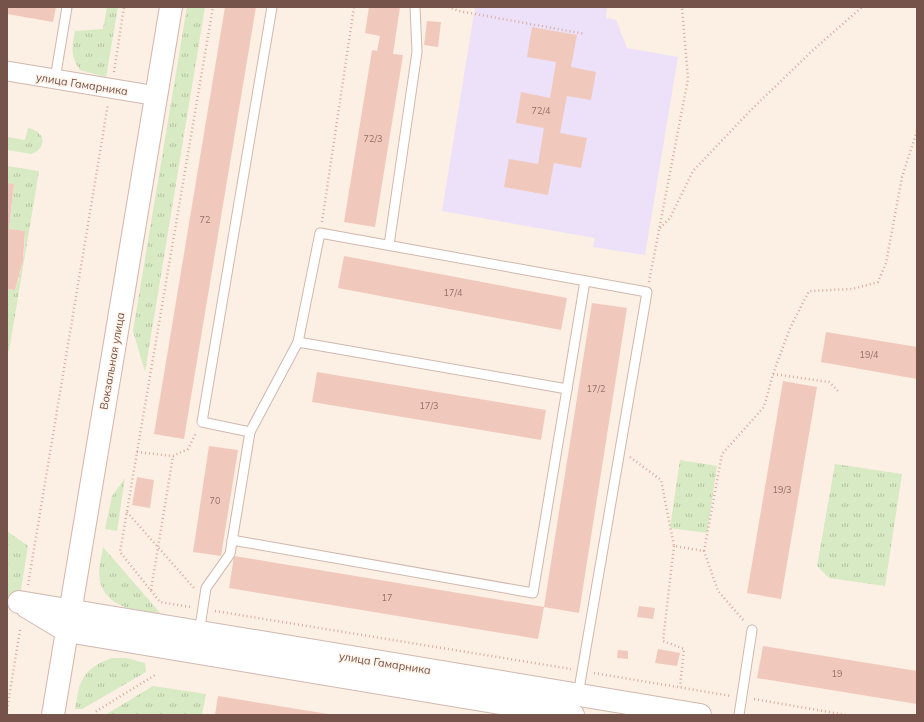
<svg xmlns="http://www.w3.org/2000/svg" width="924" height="722" font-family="Mulish,sans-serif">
	<defs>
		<pattern id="grass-tufts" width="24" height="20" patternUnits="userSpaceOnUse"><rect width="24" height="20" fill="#d8eac3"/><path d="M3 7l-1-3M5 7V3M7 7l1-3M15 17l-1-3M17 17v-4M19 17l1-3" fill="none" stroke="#b4c0a0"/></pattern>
	</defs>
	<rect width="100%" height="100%" fill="#fcefe4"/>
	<!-- education -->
	<path fill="#ece1f8" d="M475 7H607L606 18 616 20 627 48 678 57 645 255 593 247 595 238 442 211Z"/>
	<!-- grass -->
	<g fill="url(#grass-tufts)">
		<path d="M107 7H118L106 77 80 70C70 55 72 48 75 31L103 29Z"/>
		<path d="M187 7H205L145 372 133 331Z"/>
		<path d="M28 128C45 131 48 147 32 154L7 150V137L25 140Z"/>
		<path d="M7 166 39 171 9 351H7V289L15 290C22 271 25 252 25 231L9 229 14 184 7 183Z"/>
		<path d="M680 460 717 466 707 533 670 528Z"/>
		<path d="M835 464 902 474 885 586 829 578 817 566Z"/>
		<path d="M125 478 117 531 105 529 112 496Z"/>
		<path d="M7 531 28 546 19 602 7 595Z"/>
		<path d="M103 547 155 607 160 613C139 612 109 608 101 585 97 573 101 559 103 547Z"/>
		<path d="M112 658H126L145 663 146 672 82 709H75C79 681 83 668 112 658Z"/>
		<path d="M153 686 206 694 202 715H105Z"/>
	</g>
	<!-- building -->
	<g fill="#f1c9bc">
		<path d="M7 7H56L53 22 7 14Z"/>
		<path d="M225 7H256L184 439 154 434Z"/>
		<path d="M369 7H400L393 54 403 55 375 227 344 222 372 50 377 51 380 36 365 33Z"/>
		<path d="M427 21 441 22 438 47 424 45Z"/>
		<path d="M532 27 577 35 571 67 596 72 591 100 567 96 560 133 587 138 581 168 554 163 548 195 504 187 509 159 538 164 544 128 516 123 521 92 550 98 556 62 527 57Z"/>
		<path d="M7 183 14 184 9 229 25 231 23 261 15 290 7 289Z"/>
		<path d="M344 256 567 298 561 330 338 288Z"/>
		<path d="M592 303 627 308 579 613 544 607Z"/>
		<path d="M826 332 917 347V379L821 362Z"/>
		<path d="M317 372 546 410 541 440 312 402Z"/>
		<path d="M783 381 817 387 781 599 747 593Z"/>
		<path d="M209 446 238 450 221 556 193 552Z"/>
		<path d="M137 477 154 480 150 508 132 505Z"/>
		<path d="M234 556 544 607 538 639 229 588Z"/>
		<path d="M639 606 655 608 653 619 637 617Z"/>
		<path d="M763 646 917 671V704L757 678Z"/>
		<path d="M658 649 680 653 677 666 655 663Z"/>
		<path d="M618 650 628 651V659L617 658Z"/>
		<path d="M218 696 328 714V715H215Z"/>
	</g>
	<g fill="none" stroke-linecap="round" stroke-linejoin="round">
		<!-- service casing -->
		<g stroke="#d0b8ae" stroke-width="11">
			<g id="service">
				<path d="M55 79 67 7"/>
				<path d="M389 245 417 52 415 7"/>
				<path d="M298 342 320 233 647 292 578 695"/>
				<path d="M250 432 298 342 567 389"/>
				<path d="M232 540 533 593 585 281"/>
				<path d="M199 633 206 588 230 554 250 432 202 422 272 7"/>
				<path d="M739 715 752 630"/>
			</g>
		</g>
		<!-- minor casing -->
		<g stroke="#d0b8ae" stroke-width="21">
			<path id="minor" d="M7 71 157 96"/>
		</g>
		<!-- tertiary casing -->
		<g stroke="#d0b8ae" stroke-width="24">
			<g id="tertiary">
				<path d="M19 602 700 715"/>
				<path d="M27 607 67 631 573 715"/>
			</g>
		</g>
		<!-- secondary casing -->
		<g stroke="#d3b6ab" stroke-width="24">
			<path id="secondary" d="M53 715 171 7"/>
		</g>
		<!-- path -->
		<g stroke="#d6ac9f" stroke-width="2.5" stroke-dasharray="1 3" stroke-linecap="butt">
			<path d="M448 7 459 11 585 34"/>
			<path d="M114 72 124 7"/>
			<path d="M322 222 354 7"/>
			<path d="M660 228 670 218 693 171 750 111 812 51 862 7"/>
			<path d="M649 282 688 79 682 7"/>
			<path d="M773 374 790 328 809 291 852 289 878 282 886 263 902 177 917 131"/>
			<path d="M137 452 173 456 188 449 196 433"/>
			<path d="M630 457 661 480 674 546 704 551 718 591 745 622"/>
			<path d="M127 512 194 588"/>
			<path d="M674 546 663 641 684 649 680 687"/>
			<path d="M704 551 722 454 764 407 773 374 829 382 838 391"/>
			<path d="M28 585 108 104"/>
			<path d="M151 590 173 456"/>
			<path d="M190 607 160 602 120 552 213 7"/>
			<path d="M215 611 571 669"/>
			<path d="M594 673 731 696"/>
			<path d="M754 699 846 715"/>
			<path d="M7 710 20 630"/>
			<path d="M95 715V712L155 675"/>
		</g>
		<!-- service -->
		<use href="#service" stroke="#fff" stroke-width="9"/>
		<!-- minor -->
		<use href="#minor" stroke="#fff" stroke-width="19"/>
		<!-- tertiary -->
		<use href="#tertiary" stroke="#fff" stroke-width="22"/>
		<!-- secondary -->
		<use href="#secondary" stroke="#fff" stroke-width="22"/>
	</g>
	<g text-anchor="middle" stroke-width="3" stroke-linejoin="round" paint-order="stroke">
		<!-- number labels -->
		<g font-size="9" fill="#947066">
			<text x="541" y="114">72/4</text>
			<text x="373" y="142">72/3</text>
			<text x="205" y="223">72</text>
			<text x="453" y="296">17/4</text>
			<text x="869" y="358">19/4</text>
			<text x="596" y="392">17/2</text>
			<text x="429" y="409">17/3</text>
			<text x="782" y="493">19/3</text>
			<text x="215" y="504">70</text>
			<text x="387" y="601">17</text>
			<text x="837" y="677">19</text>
		</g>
		<!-- street labels -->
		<g font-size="11" fill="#75534a" stroke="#fff4ea">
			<text transform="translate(82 84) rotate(9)" y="4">улица Гамарника</text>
			<text transform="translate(112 361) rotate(-80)" y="4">Вокзальная улица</text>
			<text transform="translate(385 663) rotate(9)" y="4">улица Гамарника</text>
		</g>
	</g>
	<!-- border -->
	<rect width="924" height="722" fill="none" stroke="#75534a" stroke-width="16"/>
</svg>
